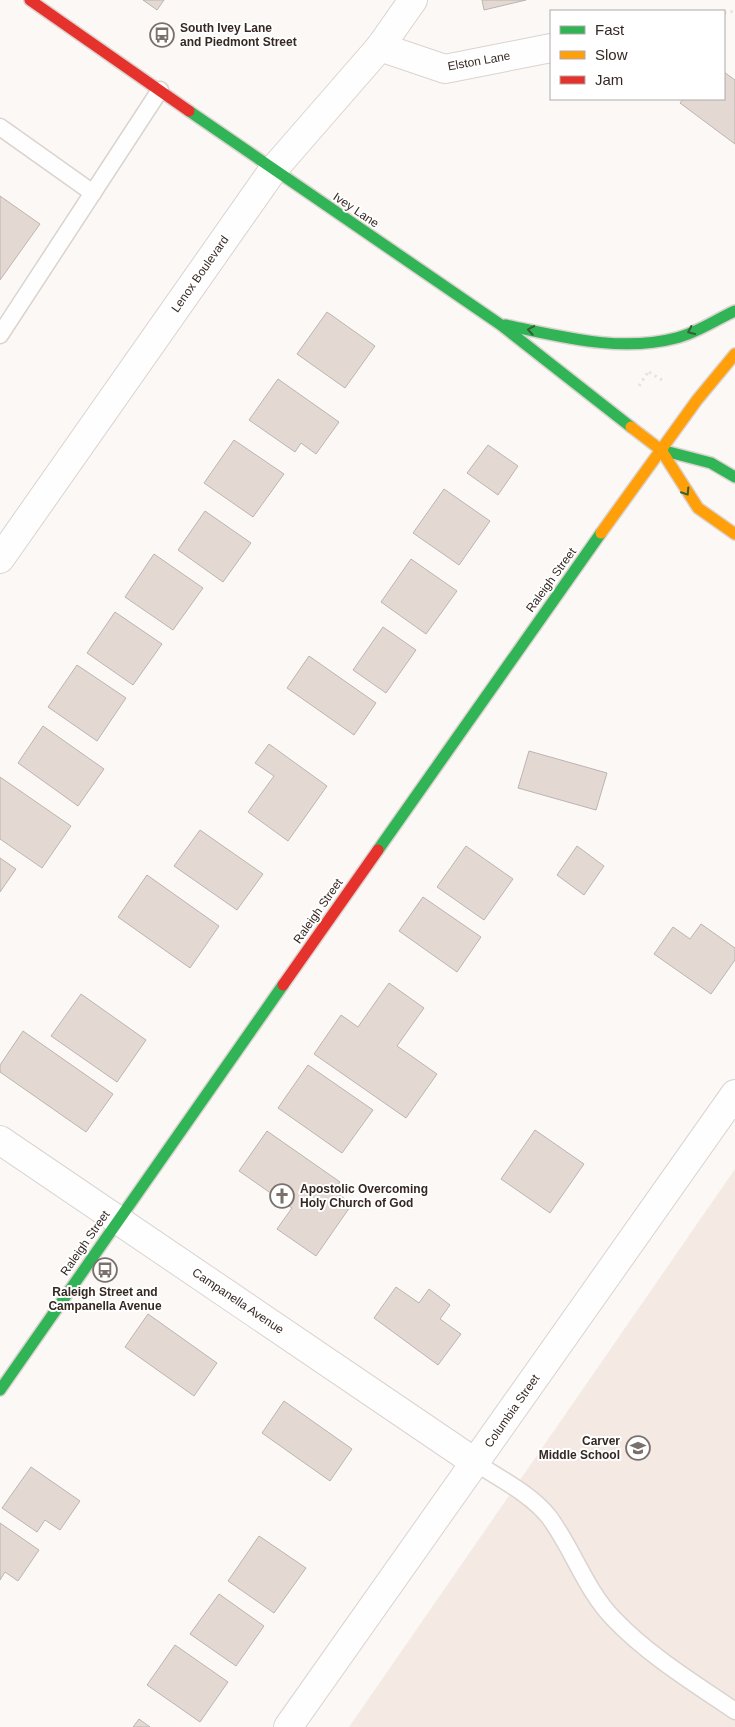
<svg xmlns="http://www.w3.org/2000/svg" width="735" height="1727" font-family="Helvetica,sans-serif">
	<rect width="100%" height="100%" fill="#fbf8f6"/>
	<!-- built -->
	<path fill="#f4e9e3" d="M735 1169V1727H349Z"/>
	<!-- building -->
	<g fill="#e4d8d2" stroke="#bcb4b0">
		<path d="M143 0H164L157 10Z"/>
		<path d="M482 0H526L484 10Z"/>
		<path d="M724 72 735 80V144L680 103 683 99H724Z"/>
		<path d="M0 196 40 224 0 280Z"/>
		<path d="M327 312 375 346 345 388 297 354Z"/>
		<path d="M278 379 339 422 316 454 301 443 295 452 249 420Z"/>
		<path d="M234 440 284 474 253 517 204 483Z"/>
		<path d="M488 445 518 466 498 495 467 473Z"/>
		<path d="M444 489 490 521 459 565 413 533Z"/>
		<path d="M205 511 251 543 223 582 178 550Z"/>
		<path d="M154 554 203 588 173 630 125 597Z"/>
		<path d="M411 559 457 591 426 634 381 602Z"/>
		<path d="M115 612 162 644 133 685 87 653Z"/>
		<path d="M383 627 416 650 386 693 353 670Z"/>
		<path d="M309 656 376 703 354 735 287 688Z"/>
		<path d="M77 665 126 698 97 741 48 707Z"/>
		<path d="M43 726 104 769 78 806 18 763Z"/>
		<path d="M269 744 327 786 288 841 248 812 274 776 255 763Z"/>
		<path d="M529 751 607 773 596 810 518 788Z"/>
		<path d="M0 777 71 826 42 868 0 839Z"/>
		<path d="M200 830 263 874 237 910 174 866Z"/>
		<path d="M466 846 513 879 484 920 437 887Z"/>
		<path d="M577 846 604 866 584 895 557 875Z"/>
		<path d="M0 858 16 869 0 892Z"/>
		<path d="M147 875 219 926 190 968 118 917Z"/>
		<path d="M423 897 481 937 457 972 399 931Z"/>
		<path d="M701 924 735 948V960L711 994 654 954 673 927 690 939Z"/>
		<path d="M389 983 424 1008 397 1046 437 1074 406 1118 314 1054 341 1015 358 1027Z"/>
		<path d="M81 994 146 1040 117 1082 51 1036Z"/>
		<path d="M23 1031 113 1094 86 1132 0 1072V1065Z"/>
		<path d="M308 1065 373 1110 342 1153 278 1108Z"/>
		<path d="M535 1130 584 1164 550 1213 501 1179Z"/>
		<path d="M267 1131 340 1182 334 1191 352 1204 316 1256 277 1229 292 1208 239 1171Z"/>
		<path d="M396 1287 419 1303 429 1289 450 1305 440 1319 461 1334 438 1365 374 1318Z"/>
		<path d="M148 1314 217 1363 194 1396 125 1347Z"/>
		<path d="M284 1401 352 1449 330 1481 262 1433Z"/>
		<path d="M31 1467 80 1501 60 1530 45 1520 37 1532 2 1508Z"/>
		<path d="M0 1523 39 1550 18 1581 5 1572 0 1580Z"/>
		<path d="M259 1536 306 1568 274 1613 228 1581Z"/>
		<path d="M219 1594 264 1626 236 1666 190 1634Z"/>
		<path d="M175 1645 228 1682 200 1722 147 1685Z"/>
		<path d="M139 1719 150 1727H133Z"/>
	</g>
	<g fill="none" stroke-linecap="round" stroke-linejoin="round">
		<!-- lane casing -->
		<g stroke="#dbd3cf" stroke-width="19">
			<g id="lane">
				<path d="M0 127 93 193"/>
				<path d="M0 335 160 90"/>
				<path d="M476 1463C500 1479 531 1494 549 1517 573 1549 586 1591 614 1619 648 1655 694 1683 735 1711"/>
			</g>
		</g>
		<!-- street casing -->
		<g stroke="#dbd3cf" stroke-width="30">
			<g id="street">
				<path d="M380 47 445 69 551 48"/>
				<path d="M0 559 273 170 380 47 413 0"/>
				<path d="M0 1140 476 1463"/>
				<path d="M288 1727 735 1094"/>
			</g>
		</g>
		<!-- fast casing -->
		<g stroke="#dbd3cf" stroke-width="14">
			<g id="fast">
				<path d="M189 111 501 325 631 427"/>
				<path d="M505 325C560 336 619 353 676 338 697 333 715 320 735 311"/>
				<path d="M661 450 711 463 735 477"/>
				<path d="M378 850 601 533"/>
				<path d="M0 1390 283 985"/>
			</g>
		</g>
		<!-- slow casing -->
		<g stroke="#dbd3cf" stroke-width="14">
			<g id="slow">
				<path d="M631 427 661 450 698 508 735 534"/>
				<path d="M601 533 697 400 735 354"/>
			</g>
		</g>
		<!-- jam casing -->
		<g stroke="#dbd3cf" stroke-width="14">
			<g id="jam">
				<path d="M30 0 189 111"/>
				<path d="M283 985 378 850"/>
			</g>
		</g>
		<!-- path -->
		<g stroke="#e6e4e3" stroke-width="3" stroke-dasharray="2.5 4" stroke-linecap="butt">
			<path d="M724 13 735 11"/>
			<path d="M649 372 662 380"/>
			<path d="M639 386 648 372"/>
		</g>
		<!-- lane -->
		<use href="#lane" stroke="#fefefe" stroke-width="16"/>
		<!-- street -->
		<use href="#street" stroke="#fefefe" stroke-width="28"/>
		<!-- fast -->
		<use href="#fast" stroke="#30b455" stroke-width="11"/>
		<!-- slow -->
		<use href="#slow" stroke="#ff9f0a" stroke-width="11"/>
		<!-- jam -->
		<use href="#jam" stroke="#e5322d" stroke-width="11"/>
	</g>
	<!-- one-way arrows -->
	<defs><path id="oneway-chevron" d="M-2-3.5L2.5 0L-2 3.5" fill="none" stroke-width="1.6" stroke-linecap="round" stroke-linejoin="round" transform="scale(1.25)"/></defs>
	<g stroke="#346036">
		<use href="#oneway-chevron" transform="translate(531 330) rotate(-170)"/>
		<use href="#oneway-chevron" transform="translate(691 331) rotate(155)"/>
		<use href="#oneway-chevron" transform="translate(686 492) rotate(57)"/>
	</g>
	<!-- icons -->
	<defs>
		<g id="bus-ring" transform="scale(1.25)"><circle r="9.5" fill="#fff" stroke="#7b716c" stroke-width="1.5"/><path d="M-5-6H5V4H4V6H2V4H-2V6H-4V4H-5ZM-3.5-4V0h7V-4ZM-3.5 1.2v1.5H-2V1.2ZM2 1.2v1.5H3.5V1.2Z" fill="#7b716c"/></g>
		<g id="church-ring" transform="scale(1.25)"><circle r="9.5" fill="#fff" stroke="#7b716c" stroke-width="1.5"/><path d="M-1.2-6h2.4v3.5h3.3v2.4h-3.3V6h-2.4V-.1h-3.3v-2.4h3.3Z" fill="#7b716c"/></g>
		<g id="school-ring" transform="scale(1.25)"><circle r="9.5" fill="#fff" stroke="#7b716c" stroke-width="1.5"/><path d="M0-5L7-2L0 1L-7-2ZM-4 1L0 2.5L4 1V4Q0 6-4 4Z" fill="#7b716c"/></g>
	</defs>
	<g fill-rule="evenodd">
		<use href="#bus-ring" x="162" y="35"/>
		<use href="#church-ring" x="282" y="1196"/>
		<use href="#bus-ring" x="105" y="1270"/>
		<use href="#school-ring" x="638" y="1448"/>
	</g>
	<g text-anchor="middle" stroke-width="4" stroke-linejoin="round" paint-order="stroke">
		<!-- poi labels -->
		<g font-size="12" font-weight="bold" fill="#362822" stroke="#fff" text-anchor="start">
			<text x="180" y="32">South Ivey Lane<tspan x="180" dy="14">and Piedmont Street</tspan></text>
			<text x="300" y="1193">Apostolic Overcoming<tspan x="300" dy="14">Holy Church of God</tspan></text>
			<text x="105" y="1296" text-anchor="middle">Raleigh Street and<tspan x="105" dy="14">Campanella Avenue</tspan></text>
			<text x="620" y="1445" text-anchor="end">Carver<tspan x="620" dy="14">Middle School</tspan></text>
		</g>
		<!-- street labels -->
		<g font-size="12" fill="#362822" stroke="#fff">
			<text transform="translate(479 61) rotate(-10)" y="4">Elston Lane</text>
			<text transform="translate(356 210) rotate(34)" y="4">Ivey Lane</text>
			<text transform="translate(200 274) rotate(-55)" y="4">Lenox Boulevard</text>
			<text transform="translate(551 580) rotate(-54)" y="4">Raleigh Street</text>
			<text transform="translate(318 911) rotate(-55)" y="4">Raleigh Street</text>
			<text transform="translate(85 1243) rotate(-55)" y="4">Raleigh Street</text>
			<text transform="translate(238 1301) rotate(34)" y="4">Campanella Avenue</text>
			<text transform="translate(512 1411) rotate(-55)" y="4">Columbia Street</text>
		</g>
	</g>
	<!-- legend -->
	<rect x="550" y="10" width="175" height="90" fill="#ffffff" stroke="#afa9a7"/>
	<rect x="560" y="26" width="25" height="8" fill="#30b455" stroke="#afa9a7"/>
	<text x="595" y="35" font-size="15" fill="#362822">Fast</text>
	<rect x="560" y="51" width="25" height="8" fill="#ff9f0a" stroke="#afa9a7"/>
	<text x="595" y="60" font-size="15" fill="#362822">Slow</text>
	<rect x="560" y="76" width="25" height="8" fill="#e5322d" stroke="#afa9a7"/>
	<text x="595" y="85" font-size="15" fill="#362822">Jam</text>
</svg>
